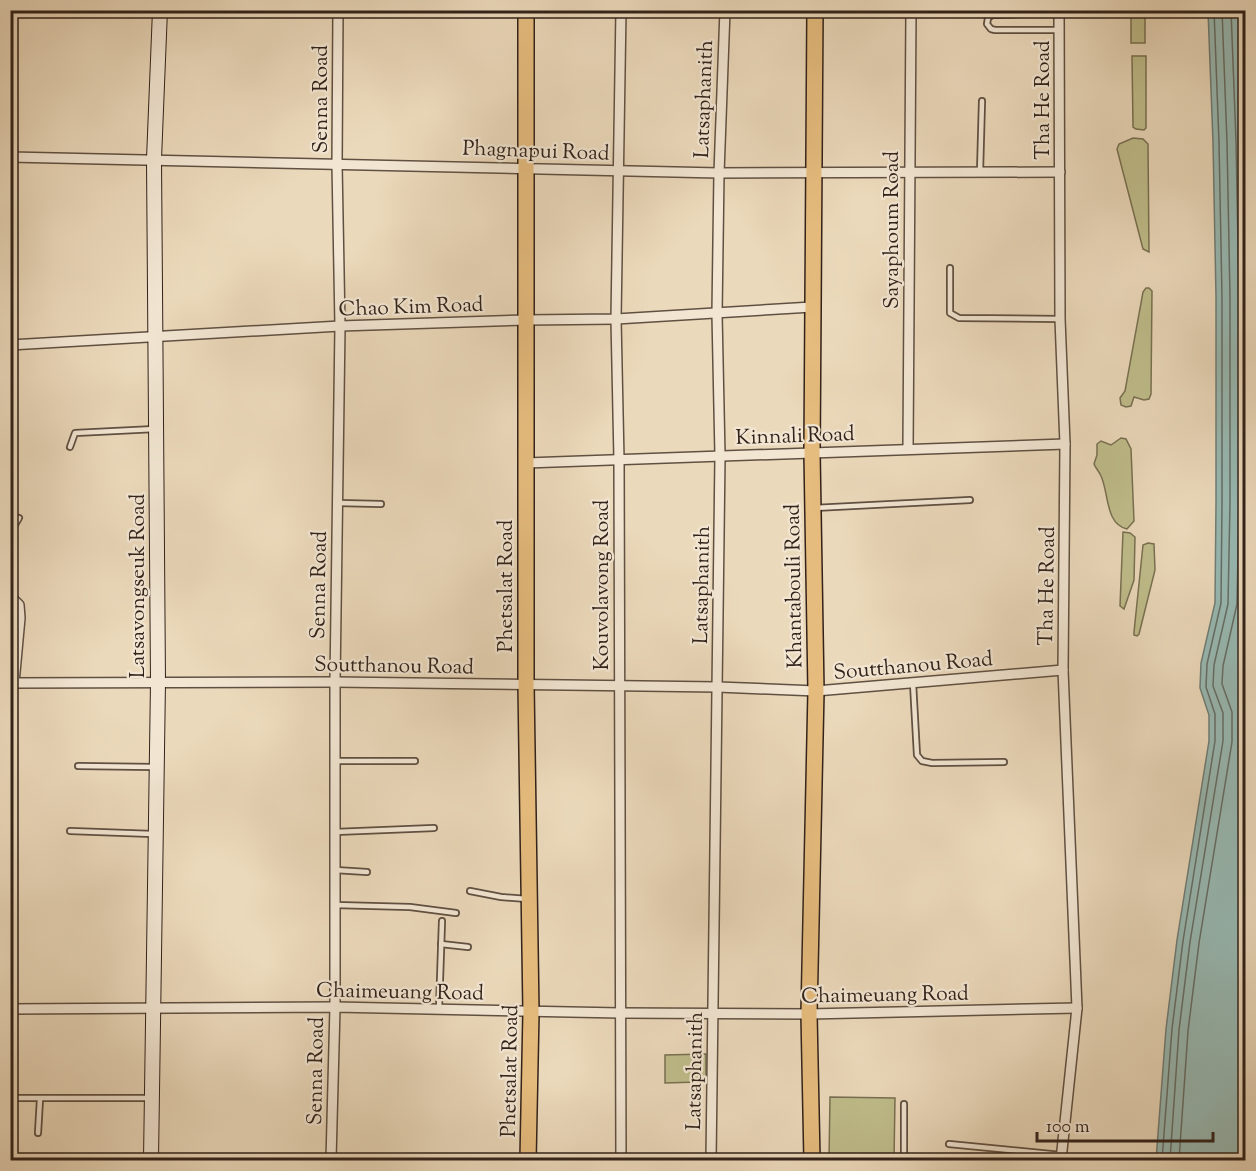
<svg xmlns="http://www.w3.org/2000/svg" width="1256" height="1171" font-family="'Sorts Mill Goudy',serif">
	<rect width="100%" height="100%" fill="#ebd9bb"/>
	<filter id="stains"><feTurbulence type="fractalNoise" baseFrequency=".00333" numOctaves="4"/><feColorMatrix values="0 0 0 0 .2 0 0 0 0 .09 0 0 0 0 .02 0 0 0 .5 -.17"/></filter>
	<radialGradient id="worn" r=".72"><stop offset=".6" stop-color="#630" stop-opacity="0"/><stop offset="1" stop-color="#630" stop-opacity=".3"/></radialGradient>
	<!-- green -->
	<g fill="#bfbd8b" stroke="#787052" stroke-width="1.5">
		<rect x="1131" y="11" width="14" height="32"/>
		<path d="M1132 56H1146V128L1144 130 1136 129 1133 127Z"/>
		<path d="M1133 138 1143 139 1148 144 1149 252 1143 249 1117 149 1119 144Z"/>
		<path d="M1146 288H1149L1152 291 1151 394 1149 399 1144 400 1134 397 1131 406 1126 407 1121 405 1120 398 1125 391 1143 292Z"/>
		<path d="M1121 438 1126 439 1131 449 1134 521 1127 529C1105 524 1109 493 1101 476 1099 471 1096 469 1094 464L1097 455V444L1101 441 1111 445Z"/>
		<path d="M1123 532 1130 533 1135 537 1134 580 1124 609 1120 606Z"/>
		<path d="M1148 543 1154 544 1155 570 1139 634 1137 636 1134 635V632L1143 545Z"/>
		<path d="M706 1054V1078H698V1082L665 1083V1055Z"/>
		<path d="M830 1097 895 1098 894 1160H829Z"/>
	</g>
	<!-- water -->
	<path fill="#98bab4" stroke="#6f7d76" stroke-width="1.5" d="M1208 11H1246V1160H1156L1166 1029 1177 940 1209 741V715L1200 688 1201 663 1215 603 1216 503V297L1213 142Z"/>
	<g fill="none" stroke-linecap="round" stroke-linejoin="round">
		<!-- shore -->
		<g stroke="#656e67" stroke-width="1.5">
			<path d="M1162 1160 1172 1029 1183 941 1215 741V714L1206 687 1207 664 1221 603 1222 503V297L1219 142 1214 10"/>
			<path d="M1170 1160 1179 1030 1190 942 1223 741V713L1213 686 1214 665 1228 604 1230 503V297L1227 142 1222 10"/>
			<path d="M1179 1160 1188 1031 1199 943 1232 742V712L1222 684 1223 666 1237 604 1239 503V297L1236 141 1231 10"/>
		</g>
		<!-- lane casing -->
		<g stroke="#605042" stroke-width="8">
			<g id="lane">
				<path d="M1059 30H995L991 29 987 24 988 18 992 15 1059 13"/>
				<path d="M980 172 982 101"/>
				<path d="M950 268V313L959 318 1060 319"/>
				<path d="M70 447 75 433 155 429"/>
				<path d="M338 503 381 504"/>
				<path d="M814 508 970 500"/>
				<path d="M10 528H13L19 518"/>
				<path d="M913 683 917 755 922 761 932 763 1004 762"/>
				<path d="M10 728 13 752 10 759"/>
				<path d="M335 761H415"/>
				<path d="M78 766 154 767"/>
				<path d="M70 831 153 834"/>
				<path d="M335 832 434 828"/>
				<path d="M335 870 367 872"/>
				<path d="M470 891 501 897 527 899"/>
				<path d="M335 905 410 907 456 913"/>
				<path d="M441 944 468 947"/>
				<path d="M439 1009 442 921"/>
				<path d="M10 1098H149"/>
				<path d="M38 1133 40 1099"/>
				<path d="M949 1144 1061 1155"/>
				<path d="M904 1160V1104"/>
			</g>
		</g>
		<!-- street casing -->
		<g stroke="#605042" stroke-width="12">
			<g id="street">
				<path d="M1059 10 1060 319 1065 444 1063 670 1077 1008 1061 1160"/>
				<path d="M10 157 719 173 1060 172"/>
				<path d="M10 345 340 326 526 320 616 319 812 307"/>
				<path d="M908 449 911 10"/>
				<path d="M526 463 1065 444"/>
				<path d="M10 596 19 605 20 618 14 683"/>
				<path d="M10 683 335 682 718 687 816 691 1063 670"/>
				<path d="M10 1009 335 1007 620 1013 809 1014 1077 1008"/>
				<path d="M331 1160 335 1007V682L340 326 337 164 338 10"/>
				<path d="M621 1160 619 460 616 319 621 10"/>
				<path d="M711 1160 720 456 717 314 719 173 725 10"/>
			</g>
		</g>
		<!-- secondary casing -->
		<g stroke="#32221a" stroke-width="16">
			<path id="secondary" d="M151 1160 158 682 154 159 160 10"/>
		</g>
		<!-- primary casing -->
		<g stroke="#32221a" stroke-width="18">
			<g id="primary">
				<path d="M526 10V685L531 1012 528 1160"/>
				<path d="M812 1160 809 1014 816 691 812 453 815 10"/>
			</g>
		</g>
		<!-- lane -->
		<use href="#lane" stroke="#f2e6d3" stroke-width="4.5"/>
		<!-- street -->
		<use href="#street" stroke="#f2e6d3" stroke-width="9"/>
		<!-- secondary -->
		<use href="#secondary" stroke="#f2e6d3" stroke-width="14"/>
		<!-- primary -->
		<use href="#primary" stroke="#e6bc7e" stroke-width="15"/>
	</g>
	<g text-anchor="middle" stroke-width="4.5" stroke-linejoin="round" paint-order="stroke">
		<!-- street labels -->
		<g font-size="21" fill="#32221a" stroke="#f2e6d3">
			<text transform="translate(320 99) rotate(-90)" y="7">Senna Road</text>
			<text transform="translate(703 99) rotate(-88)" y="7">Latsaphanith</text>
			<text transform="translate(1042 100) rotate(-90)" y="7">Tha He Road</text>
			<text transform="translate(536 150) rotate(2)" y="7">Phagnapui Road</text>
			<text transform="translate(891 230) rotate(-90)" y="7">Sayaphoum Road</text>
			<text transform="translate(411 306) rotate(-2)" y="7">Chao Kim Road</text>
			<text transform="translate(795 435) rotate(-2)" y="7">Kinnali Road</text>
			<text transform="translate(318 585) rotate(-89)" y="7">Senna Road</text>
			<text transform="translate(601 585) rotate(-90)" y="7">Kouvolavong Road</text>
			<text transform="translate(701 585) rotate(-89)" y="7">Latsaphanith</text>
			<text transform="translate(137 586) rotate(-90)" y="7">Latsavongseuk Road</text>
			<text transform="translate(505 586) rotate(-90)" y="7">Phetsalat Road</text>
			<text transform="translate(793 586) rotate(-91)" y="7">Khantabouli Road</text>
			<text transform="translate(1046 586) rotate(-89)" y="7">Tha He Road</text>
			<text transform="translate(394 665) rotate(1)" y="7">Soutthanou Road</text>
			<text transform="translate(913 665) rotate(-5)" y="7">Soutthanou Road</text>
			<text transform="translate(400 991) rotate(1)" y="7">Chaimeuang Road</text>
			<text transform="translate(885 994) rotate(-1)" y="7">Chaimeuang Road</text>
			<text transform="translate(315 1071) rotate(-89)" y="7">Senna Road</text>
			<text transform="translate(509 1071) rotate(-89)" y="7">Phetsalat Road</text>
			<text transform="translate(694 1071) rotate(-89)" y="7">Latsaphanith</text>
		</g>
	</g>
	<!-- margin -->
	<rect width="1256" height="1171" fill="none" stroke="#ebd9bb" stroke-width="36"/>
	<rect x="12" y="12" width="1232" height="1147" fill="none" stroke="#32221a" stroke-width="3"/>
	<rect x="18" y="18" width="1220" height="1135" fill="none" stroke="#32221a" stroke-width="1.5"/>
	<!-- scale -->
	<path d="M1037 1132v9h176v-9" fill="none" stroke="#32221a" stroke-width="3"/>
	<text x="1046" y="1132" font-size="18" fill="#32221a" stroke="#f2e6d3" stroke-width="4.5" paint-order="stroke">100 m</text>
	<rect width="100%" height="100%" filter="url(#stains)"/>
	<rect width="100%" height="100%" fill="url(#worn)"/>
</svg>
